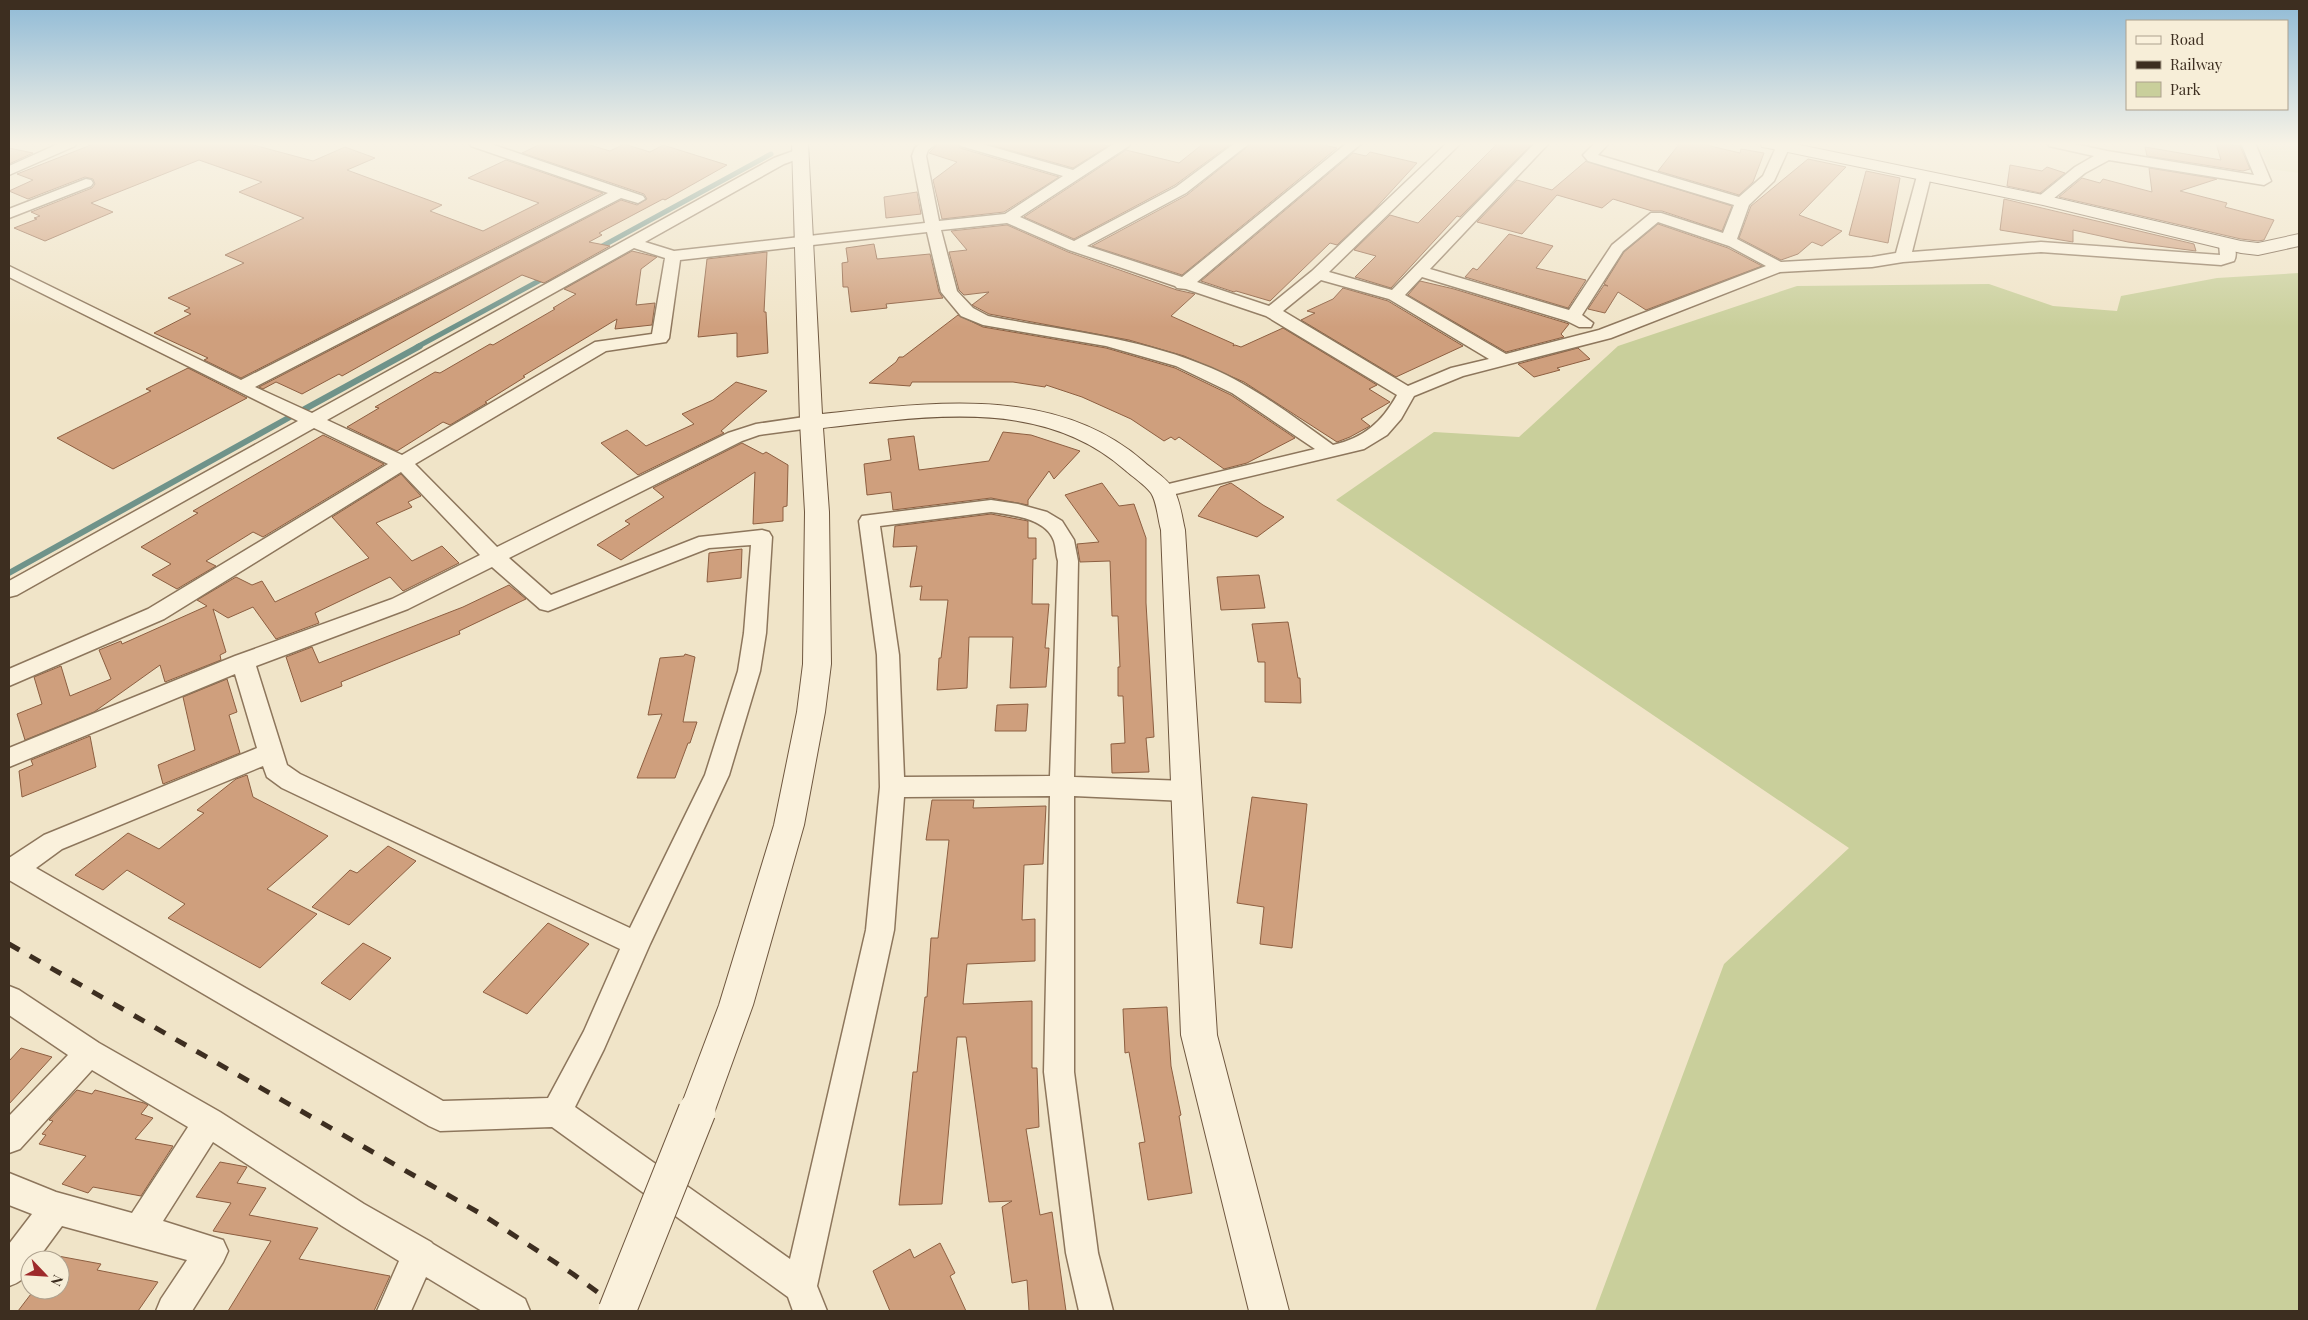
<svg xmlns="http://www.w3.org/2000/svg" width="2308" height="1320" font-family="'Playfair Display',serif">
	<rect width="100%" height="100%" fill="#f0e4c8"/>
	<!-- farmland -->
	<path fill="#e6deb5" d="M2257 143H2299V173L2270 169Z"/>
	<!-- green -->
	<path fill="#c9cf9b" d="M2299 273V1311H1595L1724 964 1849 848 1336 500 1434 432 1519 437 1618 346 1797 286 1989 284 2053 306 2117 311 2121 296 2217 278Z"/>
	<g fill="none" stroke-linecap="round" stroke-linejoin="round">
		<!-- stream-far1 -->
		<g stroke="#6f938a" stroke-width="5">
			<path d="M597 249 771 154"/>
			<path d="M417 347 548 276"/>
		</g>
		<!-- stream -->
		<g stroke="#6f938a" stroke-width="6">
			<path d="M303 410 420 346"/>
			<path d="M9 573 290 417"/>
		</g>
	</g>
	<!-- building -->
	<g fill="#cf9f7d" stroke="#8d5f41">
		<path d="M96 143H246L313 161 345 147 375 158 347 170 442 205 430 211 483 231 539 203 468 178 506 160 603 193 241 378 204 360 208 358 154 333 191 314 184 311 190 308 168 298 244 263 225 255 304 218 239 192 262 182 199 160 91 203 113 212 45 241 14 228 37 219 34 218 40 216 31 212 92 188 95 184 93 179 85 177 28 199 9 191 33 180 17 174Z"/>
		<path d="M543 143H583L610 151 624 144 650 152 663 145 727 165 665 200 663 199 599 233 602 235 589 242 610 246 544 283 522 275 342 376 339 374 302 394 276 382 263 389 259 387 621 200 637 205 647 199 644 194 522 153Z"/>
		<path d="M939 143H957L960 148 1059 177 1004 212 942 219 933 180 957 162 929 153Z"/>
		<path d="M984 143H1096L1108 146 1073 168Z"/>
		<path d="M1204 143H1232L1175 185 1074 239 1024 217 1126 150 1179 163Z"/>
		<path d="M1252 143H1315L1337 148 1182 275 1092 246 1187 195Z"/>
		<path d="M1498 143H1533L1460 217 1457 216 1391 288 1355 277 1376 256 1354 250 1390 215 1418 223Z"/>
		<path d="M1680 143H1698L1740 153 1741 149 1764 153 1753 182 1739 195 1658 171Z"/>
		<path d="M2216 143 2240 146 2250 169 2243 171 2147 156 2145 147 2221 160Z"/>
		<path d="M9 148 33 153 9 164Z"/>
		<path d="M1370 152 1417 163 1373 211 1337 245 1330 243 1270 301 1236 291 1234 292 1201 281 1353 153 1366 156Z"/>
		<path d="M1808 159 1846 167 1799 215 1842 231 1822 246 1812 242 1798 254 1781 260 1739 238 1751 206Z"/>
		<path d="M1586 161 1732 206 1722 231 1662 211H1652L1613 199 1602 208 1557 195 1522 234 1477 222 1517 180 1552 190Z"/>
		<path d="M2010 165 2042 171 2047 167 2065 173 2040 193 2007 186Z"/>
		<path d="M2149 168 2217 179 2180 191 2227 203 2225 207 2274 220 2264 240 2258 241 2241 239 2059 197 2082 178 2100 183 2103 179 2152 192Z"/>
		<path d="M1866 171 1900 178 1888 243 1849 235Z"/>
		<path d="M917 192 921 214 886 218 884 197Z"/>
		<path d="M2004 199 2194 244 2196 251 2128 242 2073 230V242L2000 230Z"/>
		<path d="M1658 224 1728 248 1762 266 1646 310 1618 292 1605 313 1588 309 1604 285 1608 286 1604 284 1624 252Z"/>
		<path d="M1007 225 1068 252 1177 290 1195 294 1171 316 1234 344 1233 346 1235 345 1241 347 1283 328 1377 385 1369 389 1390 402 1361 419 1370 426 1350 437 1337 442 1244 382 1184 356 1129 340 989 314 972 305 989 292 964 295 959 290 949 252 967 250 951 231Z"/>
		<path d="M1509 234 1553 246 1536 268 1586 280 1568 308 1465 277 1473 268 1477 270Z"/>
		<path d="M874 244 877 259 930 254 939 292 943 298 886 304 887 308 851 312 848 287H843L842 263 848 262 846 248Z"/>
		<path d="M632 251 657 257 641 269 636 305 655 303 652 325 615 329 617 319 523 376 525 377 485 402 487 403 450 425 443 422 397 451 347 427 379 408 375 407 435 372 440 373 490 344 493 345 555 309 553 308 576 294 564 289Z"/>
		<path d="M767 252 764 312H766L768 353 737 357V333L698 337 707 259Z"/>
		<path d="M1420 281 1454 289 1566 323 1569 324 1561 334 1564 337 1506 352 1408 295Z"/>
		<path d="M1343 288 1388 301 1463 346 1396 377 1301 320 1315 313 1307 311 1333 299Z"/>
		<path d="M958 315 983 327 1106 348 1175 368 1231 395 1295 438 1247 463 1224 469 1179 437 1175 440 1171 437 1164 441 1131 419 1082 397 1046 385 1045 387 1013 382H912L910 386 869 383 896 362 899 357H903Z"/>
		<path d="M1578 348 1590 359 1557 368 1560 370 1534 377 1518 364Z"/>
		<path d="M188 368 247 398 113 469 57 438 151 391 146 389Z"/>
		<path d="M736 382 767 391 721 431 724 433 638 475 601 443 627 430 646 446 694 424 682 414 713 400Z"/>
		<path d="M1003 432 1031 435 1080 451 1054 479 1049 471 1028 500V505L991 498 893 510 891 492 867 495 864 464 891 460 888 439 914 436 919 470 989 461Z"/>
		<path d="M323 435 384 464 263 537 253 532 206 561 216 566 177 589 152 575 171 564 141 547 198 513 193 511Z"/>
		<path d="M742 443 763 454 766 452 788 465 787 506 783 507V521L753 524 755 472 621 560 597 545 630 524 625 521 664 497 653 488Z"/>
		<path d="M401 474 421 496 408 502 412 507 376 523 412 561 442 546 459 563 403 591 390 577 315 613 319 623 276 639 253 607 228 618 213 609 226 652 220 655 221 660 165 682 160 665 94 712 25 740 17 714 42 704 34 677 61 666 70 696 111 679 99 650 121 641 122 644 207 606 197 600 236 577 252 585 262 581 275 602 369 558 332 517Z"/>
		<path d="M1102 483 1119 506 1134 504 1146 538V603L1154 737 1146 738 1149 772 1112 773 1111 744 1125 743 1123 696H1118V667H1120L1118 616H1112L1110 561 1080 562 1077 544 1099 542 1065 495Z"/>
		<path d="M1231 483 1263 505 1284 517 1257 537 1198 516 1220 487Z"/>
		<path d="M991 514 1028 521V538H1036V559H1033L1032 604H1049L1045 648H1049L1046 687 1010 688 1013 637H969L967 688 937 690 939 658H941L948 600H920L922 586 910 587 917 546 893 547 895 526Z"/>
		<path d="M742 549 741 578 707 582 709 553Z"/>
		<path d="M1259 575 1265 608 1221 610 1217 577Z"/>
		<path d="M509 585 526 599 459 631 460 634 341 682 342 686 301 702 286 657 312 647 319 663 463 607Z"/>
		<path d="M1288 622 1298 678H1300L1301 703 1265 702V662H1258L1252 624Z"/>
		<path d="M685 654 695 657 683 722H697L690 743H688L675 778H637L662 714 648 715 660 658 684 656Z"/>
		<path d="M227 679 237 712 229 715 240 753 163 784 158 765 195 750 183 697Z"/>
		<path d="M1028 704 1026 731H995L997 705Z"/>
		<path d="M90 736 96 767 22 797 19 771 33 765 31 760Z"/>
		<path d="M247 775 253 797 328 836 267 889 317 914 260 968 168 918 185 904 127 870 103 890 75 875 128 833 159 849 204 813 197 810 236 779Z"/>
		<path d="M1252 797 1307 804 1292 948 1260 944 1264 907 1237 903Z"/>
		<path d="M932 800H974L973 808 1046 806 1043 864 1024 865 1022 920 1035 919V961L967 964 963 1004 1032 1001V1068H1037L1039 1127 1026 1129 1040 1215 1052 1212 1066 1311H1029L1027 1280 1012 1283 1002 1207 1012 1201 989 1202 966 1037H957L942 1204 899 1205 913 1072H917L925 997H927L931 938H938L949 840H926Z"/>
		<path d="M388 846 416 861 349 925 312 907 350 870 357 873Z"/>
		<path d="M548 923 589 944 527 1014 483 992Z"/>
		<path d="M363 943 391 958 350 1000 321 983Z"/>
		<path d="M1167 1007 1171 1066 1181 1115 1179 1116 1192 1193 1148 1200 1139 1143 1145 1142 1129 1052 1125 1053 1123 1009Z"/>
		<path d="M21 1048 52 1057 9 1104V1061Z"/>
		<path d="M77 1090 92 1094 95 1090 144 1103 148 1105 141 1114 153 1118 135 1139 173 1146 141 1196 93 1187 88 1193 62 1184 86 1156 39 1144 46 1135 42 1134 53 1121 49 1120Z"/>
		<path d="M220 1162 247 1167 237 1183 266 1188 249 1215 318 1228 299 1259 390 1276 374 1311H228L271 1241 213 1231 231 1203 196 1197Z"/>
		<path d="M940 1243 955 1273 950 1276 966 1311H890L873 1271 910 1249 914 1258Z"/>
		<path d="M58 1256 101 1264 97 1270 158 1282 138 1311H18L34 1290H60V1260H56Z"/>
	</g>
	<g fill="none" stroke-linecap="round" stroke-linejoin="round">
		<!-- street casing -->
		<g stroke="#8d765c" stroke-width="3">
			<g id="street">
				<path d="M60 143H77L75 146 9 175V166Z"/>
				<path d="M469 143H488L643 196 645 199 638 203 621 198 255 387 312 413 774 158 796 150H806L808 153 806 156 784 164 645 242 674 251 925 223 912 156 915 148 921 143H937L928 150 926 156 939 221 1005 214 1063 176 961 146 959 143H979L1073 170 1115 143H1131L1129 146 1020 217 1074 241 1176 187 1235 143H1250L1186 193 1087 246 1182 277 1347 143H1362L1197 282 1269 306 1312 271 1447 143H1461L1329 272 1392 290 1535 143H1549L1430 269 1569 310 1612 245 1651 213H1661L1723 233 1734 205 1588 161 1583 155 1595 143H1609L1598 155 1739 197 1763 176 1778 143H1786L1790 146 1774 181 1749 205 1737 239 1781 262 1872 257 1896 253 1917 176 1924 172 1931 176 1912 252 2041 242 2220 255 2219 244 2222 241H2232C2236 246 2237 256 2234 261L2221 265 2041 252 1903 262 1872 267 1780 272 1611 338 1463 376 1414 396 1401 419 1387 435 1364 449 1163 497 1156 495 1153 491 1156 487 1315 449 1232 393 1176 366 1106 346 983 325 961 316 941 292 927 232 680 260 669 338 666 342 606 351 415 464 497 547 728 433 756 424 811 416 818 418 820 422 818 426 811 428 759 435 742 441 509 558 551 595 699 537 762 530 769 532 772 537 766 633 760 671 729 775 650 944 604 1049 575 1107 790 1259 866 930 880 787 877 655 859 521 862 516 991 500 1018 504 1047 512 1062 521 1074 540 1078 561 1074 777 1186 781 1195 784 1198 791 1195 798 1186 801 1074 796V1072L1098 1253 1113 1311H1079L1066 1253 1044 1072 1050 796 904 797 894 930 817 1286 827 1311H793L788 1297 552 1127 440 1131 429 1126 9 880V858L44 835 257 748 235 674 9 767V748L235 656 392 599 480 555 401 472 164 619 9 686V669L148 609 388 464 314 428 17 595 9 597V581L298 421 9 277V266L241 380 608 193 471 146ZM1658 222 1729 246 1766 266 1599 330 1506 354 1405 295 1422 277 1567 321 1579 327H1591L1593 323 1582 315 1623 251ZM1007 223 1069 250 1175 286 1177 288 1186 289 1266 316 1397 395C1382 422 1364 438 1333 445 1294 417 1255 387 1211 368 1139 337 1063 331 988 316L973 308 957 291 941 230ZM634 248 665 258 652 334 595 342 402 455 327 420ZM1321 280 1389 299 1489 359 1451 368 1408 386 1283 311ZM991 512C1011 515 1046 518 1054 541 1056 547 1056 555 1058 561L1050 776 904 777 899 655 880 526ZM751 545 744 633 738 671 705 775 630 928 300 774 287 765 256 666 408 609 492 567 540 609 548 611 709 548ZM263 766 267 777 282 788 620 949 584 1031 548 1098 443 1101 36 868 62 849Z"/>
				<path d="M2047 143H2070L2107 151 2254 175 2241 143H2255L2271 181 2264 185 2109 160 2085 173 2048 203 2043 204 2036 200 2038 197 2075 167 2094 156 2049 146Z"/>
				<path d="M86 179 91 180 93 183 91 186 9 218V209Z"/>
				<path d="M9 986 19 990 99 1043 220 1112 364 1204 431 1242 433 1244 525 1299 530 1311H482L426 1277 411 1311H377L399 1261 342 1226 213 1142 163 1221 223 1240 228 1251 223 1262 192 1311H156L161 1299 187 1260 62 1226 37 1260H30C30 1274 22 1282 9 1286V1244L32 1214 9 1205V1173L56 1192 132 1213 188 1127 92 1070 20 1149 9 1153V1116L68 1055 9 1015Z"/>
			</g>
		</g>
		<!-- secondary casing -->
		<g stroke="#6f573f" stroke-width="2">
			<g id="secondary">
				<path d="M792 143H808L822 414C930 403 1054 384 1143 461 1153 470 1168 479 1174 490 1180 501 1182 517 1185 530L1217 1035 1289 1311H1249L1181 1035 1161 530C1158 520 1157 502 1151 493 1145 485 1133 477 1125 470 1042 396 925 417 823 428L829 512 831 664 825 712 804 825 753 1005 710 1124 697 1129 684 1124 679 1111 719 1005 774 825 797 712 803 664 805 512 800 422Z"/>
				<path d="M1760 143H1790L2043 195 2241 241 2258 243 2299 234V246L2258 255 2241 253 2043 205 1768 148 1762 147Z"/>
			</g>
		</g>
		<!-- street -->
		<use href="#street" fill="#faf1dc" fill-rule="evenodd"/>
		<!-- secondary -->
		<use href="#secondary" fill="#faf1dc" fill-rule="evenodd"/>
		<!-- rail -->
		<path stroke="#3d2e20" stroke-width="5" stroke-dasharray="12 12" stroke-linecap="butt" d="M9 944 483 1215 573 1274 623 1311"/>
		<!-- secondary-bridge casing -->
		<g stroke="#6f573f" stroke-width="39" stroke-linecap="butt">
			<path id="secondary-bridge" d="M617 1311 697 1111"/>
		</g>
		<!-- secondary-bridge -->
		<use href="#secondary-bridge" stroke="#faf1dc" stroke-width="37"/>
	</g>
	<!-- sky -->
	<linearGradient id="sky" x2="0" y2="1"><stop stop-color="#8fbad6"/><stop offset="0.44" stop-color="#f8f3e6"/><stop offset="1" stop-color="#f8f3e6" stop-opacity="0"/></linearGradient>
	<rect width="2308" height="327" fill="url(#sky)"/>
	<!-- border -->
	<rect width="2308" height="1320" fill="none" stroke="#3d2e20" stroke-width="20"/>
	<!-- legend -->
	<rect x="2126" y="20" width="162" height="90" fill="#f7eed8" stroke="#ada18e"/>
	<rect x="2136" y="36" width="25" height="8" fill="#faf1dc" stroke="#ada18e"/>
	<text x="2170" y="45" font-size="15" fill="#3d2e20">Road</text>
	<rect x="2136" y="61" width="25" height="8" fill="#3d2e20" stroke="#ada18e"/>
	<text x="2170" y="70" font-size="15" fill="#3d2e20">Railway</text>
	<rect x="2136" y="82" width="25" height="15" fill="#c9cf9b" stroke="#ada18e"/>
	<text x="2170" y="95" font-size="15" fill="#3d2e20">Park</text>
	<!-- north arrow -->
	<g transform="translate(45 1275) rotate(115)"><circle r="24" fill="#f7eed8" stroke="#ada18e"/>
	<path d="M0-4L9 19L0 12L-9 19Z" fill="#9e2a2b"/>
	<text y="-8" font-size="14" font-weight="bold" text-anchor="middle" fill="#3d2e20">N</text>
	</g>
</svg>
